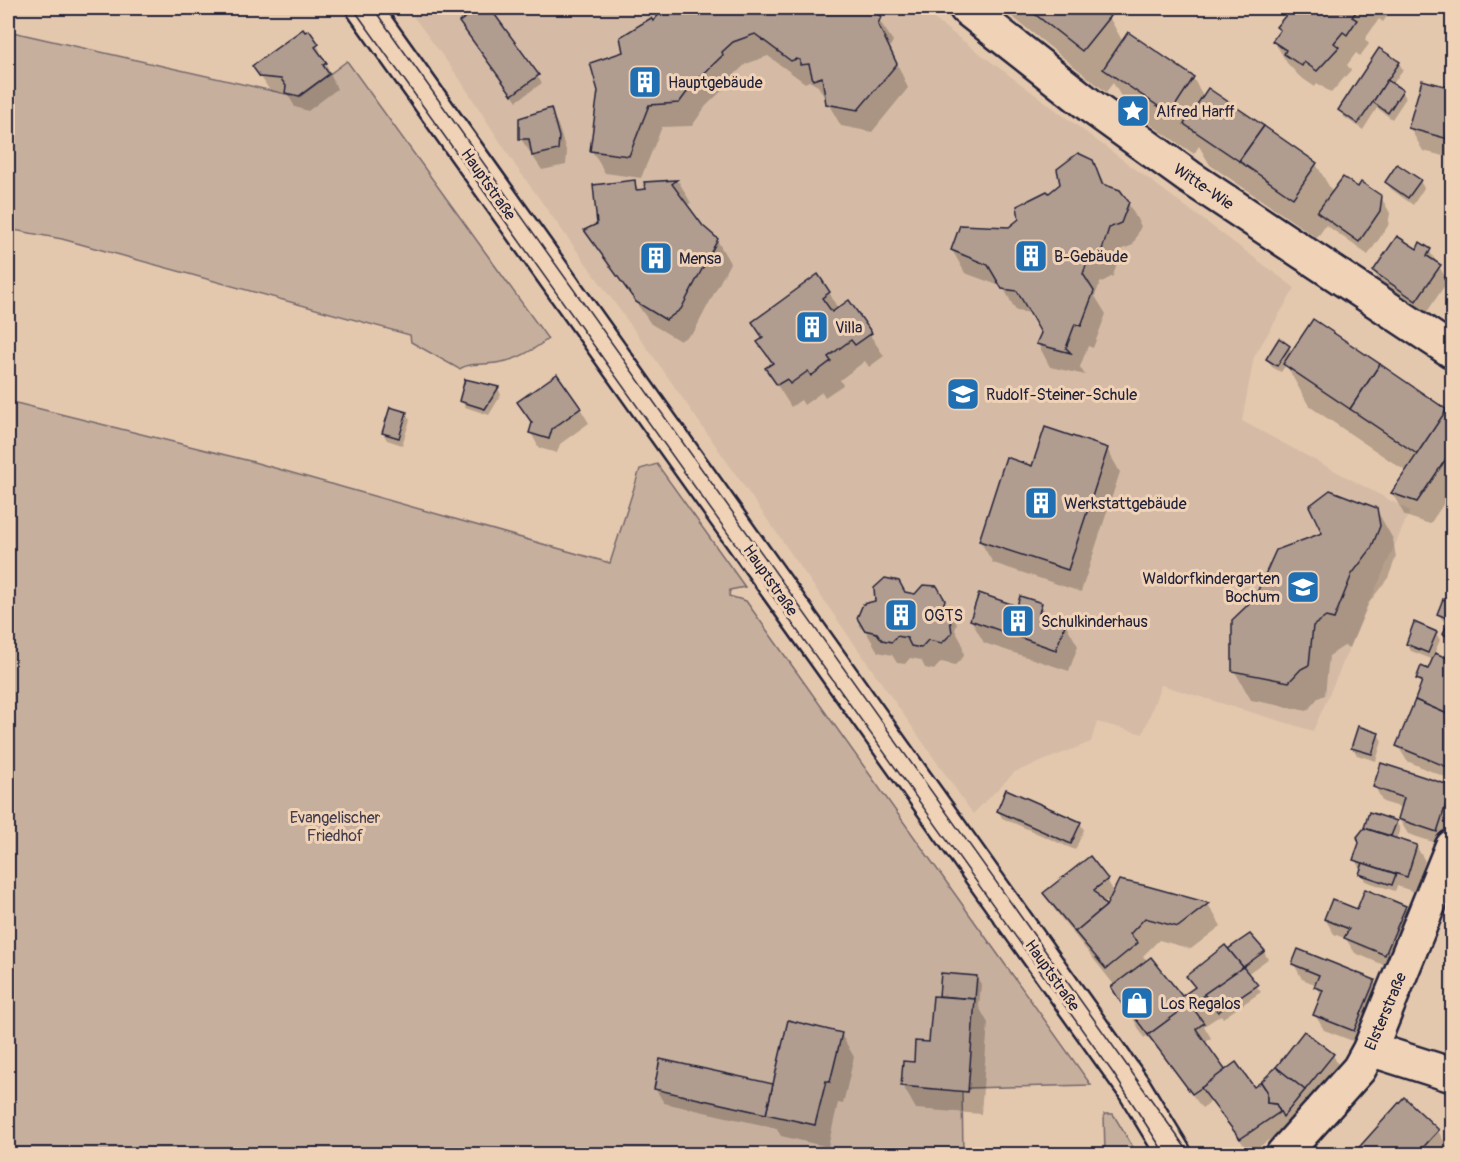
<svg xmlns="http://www.w3.org/2000/svg" width="1460" height="1162" font-family="Pangolin,sans-serif">
	<rect width="100%" height="100%" fill="#e4c8ae"/>
	<filter id="ink" filterUnits="userSpaceOnUse"><feTurbulence type="fractalNoise" baseFrequency=".0167" numOctaves="2"/><feDisplacementMap in="SourceGraphic" scale="12" xChannelSelector="R" yChannelSelector="G"/><feConvolveMatrix kernelMatrix="1 2 1 2 8 2 1 2 1" color-interpolation-filters="sRGB"/></filter>
	<g filter="url(#ink)">
		<!-- built -->
		<path fill="#d5bba5" d="M407 8H919L1295 288 1254 357 1242 421 1410 511 1313 731 1161 685 1143 734 1097 722 1091 742 1015 772 973 814 660 366 515 165 459 78Z"/>
		<!-- green -->
		<g fill="#c7af9d" stroke="#74686c" stroke-width="1.5">
			<path d="M8 31 299 97 347 61 548 339C533 350 516 361 496 363 482 365 472 362 459 369L411 342 410 335 62 239 8 229Z"/>
			<path d="M8 401 250 461 610 563 640 469 657 464 745 587 730 590 729 596 746 601 1091 1085 969 1088 968 1092 962 1091 963 1154H8Z"/>
			<path d="M1104 1114H1113L1137 1154H1105Z"/>
		</g>
		<!-- shadow -->
		<g fill="#0003" fill-rule="evenodd">
			<path d="M483 8H488L542 83 517 101 461 23Z"/>
			<path d="M667 8H871L893 41 890 47 908 88 872 132 841 126 818 86 809 81 805 83 768 56 746 64 734 75 735 78 706 106 692 126 662 127 641 178 605 173 592 151 625 53Z"/>
			<path d="M1006 8H1097L1109 17 1123 42 1193 78 1204 97 1316 164 1333 193 1358 189 1381 197 1390 213 1388 226 1368 255 1326 225 1317 238 1210 165 1199 146 1194 154 1129 110 1113 83 1106 92 1010 15Z"/>
			<path d="M1293 8H1391L1392 9 1383 22 1379 19 1365 39 1369 44 1360 56 1356 53 1347 65 1351 70 1331 93 1317 83 1315 87 1299 76 1287 63 1274 41 1281 32 1278 27Z"/>
			<path d="M317 44 337 89 308 111 295 107 287 93 270 91 254 66Z"/>
			<path d="M1399 63 1403 70 1392 85 1402 91 1406 98 1392 119 1377 108 1363 130 1344 117 1340 110Z"/>
			<path d="M1423 81 1452 89V158L1423 151 1410 128Z"/>
			<path d="M550 110 558 125 567 153 566 165 542 170 521 139Z"/>
			<path d="M1092 161 1106 187 1128 203 1141 226 1133 245 1121 250 1113 276 1100 283 1095 296 1106 314 1093 348 1088 346 1080 367 1085 375 1050 367 1038 344 1042 332 1032 313 1016 311 1003 287 965 273 952 250 1010 229Z"/>
			<path d="M1398 166 1420 181 1424 188 1413 205 1391 189 1386 182Z"/>
			<path d="M634 182 639 191 647 190 646 183 679 182 691 203 686 205 701 227 717 240 730 263 694 332 680 341 651 324 586 231 599 224Z"/>
			<path d="M1429 250 1446 278 1452 270V288L1447 282 1425 315 1383 286 1374 272 1417 251Z"/>
			<path d="M829 292 838 309 848 302 884 356 869 367 865 361 840 380 843 385 825 397 822 392 804 405 801 400 791 407 767 369 772 365 759 342 764 339 754 322Z"/>
			<path d="M1289 347 1293 353 1447 412 1450 408 1452 410V491L1430 524 1405 516 1392 493 1407 472 1309 406 1286 365 1281 372 1272 367 1268 360Z"/>
			<path d="M498 388 501 395 489 415 465 407 461 400Z"/>
			<path d="M519 403 580 408 589 423 560 444 557 453 539 448 531 433 533 425Z"/>
			<path d="M406 413 410 420 402 445 387 440 383 433Z"/>
			<path d="M1107 449 1120 472 1081 592 993 563 980 541 1033 468Z"/>
			<path d="M1376 509 1393 539 1396 557 1388 578 1368 604 1350 648 1344 646 1329 656 1325 695 1318 698 1307 711 1251 700 1234 670 1255 600 1324 533Z"/>
			<path d="M936 587 957 624 955 630 962 643 964 656 955 665 941 662 934 670 925 668 921 660 910 658 905 664 897 663 892 655 878 652 858 618 905 593 916 596Z"/>
			<path d="M1444 601 1452 605V648L1444 634 1447 627 1439 614Z"/>
			<path d="M1041 605 1049 618 1065 623 1078 646 1069 671 984 643 971 620Z"/>
			<path d="M1436 633 1440 640 1434 654 1452 662V780L1407 761 1398 746 1422 686 1418 679 1429 671 1434 660 1411 651 1407 644Z"/>
			<path d="M1378 734 1382 741 1376 761 1357 755 1353 748Z"/>
			<path d="M1375 787H1451L1452 824 1445 846 1408 834 1399 819 1403 808 1383 802Z"/>
			<path d="M998 811 1080 823 1084 830 1075 850 1002 818Z"/>
			<path d="M1370 814 1396 822 1400 829 1396 840 1416 846 1425 861 1415 892 1397 886 1395 891 1365 881 1355 859 1361 843 1358 837 1366 829Z"/>
			<path d="M1107 880 1114 892 1119 881 1208 904 1221 926 1191 949 1159 940 1143 956 1182 998 1195 989 1188 976 1228 951 1264 952 1268 959 1247 974 1261 992 1223 1018 1221 1015 1204 1026 1211 1038 1205 1043 1226 1073 1253 1089 1333 1055 1341 1070 1289 1126 1250 1153 1211 1102 1202 1108 1163 1056 1147 1036 1144 1038 1115 986 1054 909 1045 894ZM1112 897 1106 908 1103 904Z"/>
			<path d="M1404 907 1413 922 1393 969 1355 953 1346 939 1334 934 1325 919 1357 911Z"/>
			<path d="M1294 964 1374 981 1383 996 1363 1045 1324 1030 1315 1015 1322 997 1317 985 1302 979Z"/>
			<path d="M1452 976V989L1449 984Z"/>
			<path d="M976 977 981 984 979 1007 988 1023 981 1114 916 1109 903 1086 915 1063 931 1044 941 995Z"/>
			<path d="M841 1034 854 1057 843 1104 838 1103 828 1147 781 1136 776 1128 664 1103 655 1088 661 1061 774 1086Z"/>
			<path d="M1404 1100 1438 1131 1451 1153 1355 1154Z"/>
		</g>
		<!-- building -->
		<g fill="#b19c90" stroke="#22223b" stroke-width="1.5">
			<path d="M480 8H490L539 75 512 95 459 22Z"/>
			<path d="M665 8H873L881 17 878 24 897 64 858 110 826 104 822 77 813 80 809 64 800 65V60L796 59 791 61 755 34 733 42 722 52 723 55 693 84 679 103 649 105 629 156 590 151 598 91 590 63 623 52 620 37 651 18 653 21Z"/>
			<path d="M1027 8H1100L1110 16 1082 51Z"/>
			<path d="M1292 8H1359L1352 17 1357 20 1347 35 1343 32 1334 43 1339 47 1317 71 1304 62 1302 66 1284 54 1286 50 1272 41 1280 30 1276 27Z"/>
			<path d="M303 29 305 32 309 30 319 44 315 47 327 63 323 65 329 74 299 96 285 93 286 86 281 79 260 77 252 66Z"/>
			<path d="M1128 32 1194 77 1170 114 1103 69Z"/>
			<path d="M1379 48 1400 62 1358 124 1338 110Z"/>
			<path d="M1387 80 1403 90 1388 113 1373 102Z"/>
			<path d="M1422 80 1452 88V140L1408 128Z"/>
			<path d="M1208 88 1264 126 1239 161 1184 124Z"/>
			<path d="M551 108 559 137 558 150 532 156 529 139H519V118Z"/>
			<path d="M1264 126 1317 163 1293 198 1239 161Z"/>
			<path d="M1078 153 1093 160 1102 184 1120 190 1129 202 1121 223 1109 228 1101 253 1088 260 1083 274 1094 291 1081 326 1075 324 1066 348 1071 353 1036 344 1041 333 1017 291 1002 289 988 265 951 250 960 225 1009 227 1019 219 1017 206 1047 191 1049 193 1060 184 1057 169Z"/>
			<path d="M1397 164 1421 180 1408 198 1385 182Z"/>
			<path d="M1343 177 1358 187 1361 182 1382 196 1380 211 1359 242 1317 212Z"/>
			<path d="M635 180 636 190 646 189 644 182 677 180 672 184 703 226 718 239 681 309 666 320 636 302 584 230 597 224 593 185Z"/>
			<path d="M1397 236 1417 249 1420 242 1431 249 1427 256 1441 265 1416 301 1373 271Z"/>
			<path d="M1452 267V285L1444 279Z"/>
			<path d="M818 274 830 292 822 298 832 312 849 300 872 333 855 345 851 340 828 357 831 361 811 376 808 371 790 384 787 379 777 385 765 368 773 363 757 342 763 338 752 322Z"/>
			<path d="M1452 291V305L1446 301Z"/>
			<path d="M1313 319 1380 364 1350 409 1283 364Z"/>
			<path d="M1279 338 1290 346 1277 366 1266 359Z"/>
			<path d="M1380 364 1447 410 1417 454 1350 409Z"/>
			<path d="M557 374 581 408 552 429 549 439 529 433 532 423 517 402Z"/>
			<path d="M465 379 499 387 485 409 459 401Z"/>
			<path d="M1449 406 1452 408V450L1417 502 1391 493Z"/>
			<path d="M390 407 407 412 399 438 382 433Z"/>
			<path d="M1045 427 1108 448 1068 570 979 541 1006 457 1032 466Z"/>
			<path d="M1330 490 1377 508 1380 526 1371 549 1352 574 1334 619 1326 617 1313 626 1309 665 1301 669 1289 682 1232 671V620L1254 599 1276 550 1322 533 1309 506Z"/>
			<path d="M885 578 899 581 905 592 915 594 923 585 937 586 945 600 941 612 950 619 952 633 942 643 928 640 921 648 911 646 907 638 897 636 892 642 882 640 877 633 864 630 857 618 863 604 875 601 874 588Z"/>
			<path d="M979 593 1017 606 1020 596 1042 603 1039 613 1066 622 1056 650 970 620Z"/>
			<path d="M1443 599 1452 603V638L1443 634 1449 619 1437 614Z"/>
			<path d="M1414 622 1437 632 1428 653 1406 644Z"/>
			<path d="M1435 653 1452 660V716L1415 700 1422 681 1416 679 1421 666 1428 669Z"/>
			<path d="M1415 700 1452 716V769L1396 746Z"/>
			<path d="M1358 726 1379 733 1372 754 1351 748Z"/>
			<path d="M1381 763 1452 786 1437 832 1398 819 1404 798 1373 787Z"/>
			<path d="M1006 789 1081 822 1071 844 997 811Z"/>
			<path d="M1369 812 1397 821 1391 836 1364 828Z"/>
			<path d="M1364 828 1417 845 1407 877 1353 860 1359 843 1357 837Z"/>
			<path d="M1090 856 1108 879 1094 890 1106 906 1075 932 1043 893Z"/>
			<path d="M1363 863 1396 874 1392 885 1359 874Z"/>
			<path d="M1119 880 1147 886 1209 903 1178 927 1145 918 1130 934 1138 943 1106 969 1075 932 1106 906Z"/>
			<path d="M1365 889 1406 906 1385 955 1344 938 1349 929 1324 919 1332 899 1357 909Z"/>
			<path d="M1250 934 1265 951 1243 967 1228 949Z"/>
			<path d="M1225 945 1243 967 1148 1035 1133 1015 1130 1017 1111 987 1151 957 1182 996 1195 987 1186 976Z"/>
			<path d="M1298 949 1375 980 1354 1031 1313 1015 1323 990 1314 987 1319 975 1292 964Z"/>
			<path d="M1243 967 1258 985 1218 1012 1204 994Z"/>
			<path d="M941 973 977 976 975 999 939 996Z"/>
			<path d="M933 996 975 999 968 1092 901 1086 903 1061 914 1062 915 1041 929 1042Z"/>
			<path d="M1190 1004 1204 1023 1196 1029 1226 1071 1192 1094 1148 1035Z"/>
			<path d="M788 1020 842 1033 830 1082 826 1081 815 1125 766 1114Z"/>
			<path d="M1304 1031 1334 1054 1305 1090 1276 1067Z"/>
			<path d="M660 1059 773 1084 766 1114 654 1089Z"/>
			<path d="M1236 1062 1254 1087 1261 1082 1267 1091V1103L1276 1104 1280 1112 1240 1139 1201 1088Z"/>
			<path d="M1276 1067 1305 1090 1283 1117 1276 1104 1267 1103V1091L1261 1082Z"/>
			<path d="M1404 1097 1439 1130 1417 1154H1353Z"/>
		</g>
		<g fill="none" stroke-linecap="round" stroke-linejoin="round">
			<!-- street casing -->
			<g stroke="#22223b" stroke-width="38">
				<g id="street">
					<path d="M966 8 1092 107 1189 177 1452 351"/>
					<path d="M1370 1049 1452 1075"/>
					<path d="M1283 1154 1359 1069 1370 1049 1452 847"/>
				</g>
			</g>
			<!-- primary casing -->
			<g stroke="#22223b" stroke-width="38">
				<path id="primary" d="M364 8 1134 1088 1174 1154"/>
			</g>
			<!-- street -->
			<use href="#street" stroke="#f0d2b6" stroke-width="33"/>
			<!-- primary -->
			<use href="#primary" stroke="#f0d2b6" stroke-width="33"/>
			<!-- tram -->
			<g stroke="#22223b" stroke-width="1.5">
				<path d="M353 8 1113 1073 1165 1154"/>
				<path d="M373 8 1190 1154"/>
			</g>
		</g>
	</g>
	<!-- icons -->
	<defs>
		<g id="building-square" transform="scale(1.725)"><rect x="-9" y="-9" width="18" height="18" rx="4" fill="#1f6fb2" stroke="#f0d2b6"/><path d="M-4-6H4V6H1V3H-1V6H-4ZM-2.5-4.3h1.7v1.8h-1.7ZM.8-4.3h1.7v1.8H.8ZM-2.5-1h1.7V.8h-1.7ZM.8-1h1.7V.8H.8Z" fill="#fff"/></g>
		<g id="sight-square" transform="scale(1.725)"><rect x="-9" y="-9" width="18" height="18" rx="4" fill="#1f6fb2" stroke="#f0d2b6"/><path d="M0-6L1.8-2.2L6-1.7L2.9 1.2L3.7 5.4L0 3.3L-3.7 5.4L-2.9 1.2L-6-1.7L-1.8-2.2Z" fill="#fff"/></g>
		<g id="school-square" transform="scale(1.725)"><rect x="-9" y="-9" width="18" height="18" rx="4" fill="#1f6fb2" stroke="#f0d2b6"/><path d="M0-5L7-2L0 1L-7-2ZM-4 1L0 2.5L4 1V4Q0 6-4 4Z" fill="#fff"/></g>
		<g id="shop-square" transform="scale(1.725)"><rect x="-9" y="-9" width="18" height="18" rx="4" fill="#1f6fb2" stroke="#f0d2b6"/><path d="M-5-2.5h2.3a2.7 3.5 0 0 1 5.4 0H5L5.5 6h-11ZM-1.5-2.5h3a1.5 2.3 0 0 0-3 0Z" fill="#fff"/></g>
	</defs>
	<g fill-rule="evenodd">
		<use href="#building-square" x="645" y="82"/>
		<use href="#sight-square" x="1133" y="111"/>
		<use href="#building-square" x="1031" y="256"/>
		<use href="#building-square" x="656" y="258"/>
		<use href="#building-square" x="812" y="327"/>
		<use href="#school-square" x="963" y="394"/>
		<use href="#building-square" x="1041" y="503"/>
		<use href="#school-square" x="1303" y="587"/>
		<use href="#building-square" x="901" y="615"/>
		<use href="#building-square" x="1018" y="621"/>
		<use href="#shop-square" x="1137" y="1003"/>
	</g>
	<g text-anchor="middle" stroke-width="6" stroke-linejoin="round" paint-order="stroke">
		<!-- poi labels -->
		<g font-size="16" fill="#22223b" stroke="#f0d2b6" text-anchor="start">
			<text x="668" y="88">Hauptgebäude</text>
			<text x="1156" y="117">Alfred Harff</text>
			<text x="1054" y="262">B-Gebäude</text>
			<text x="679" y="264">Mensa</text>
			<text x="835" y="333">Villa</text>
			<text x="986" y="400">Rudolf-Steiner-Schule</text>
			<text x="1064" y="509">Werkstattgebäude</text>
			<text x="1280" y="584" text-anchor="end">Waldorfkindergarten<tspan x="1280" dy="18">Bochum</tspan></text>
			<text x="924" y="621">OGTS</text>
			<text x="1041" y="627">Schulkinderhaus</text>
			<text x="1160" y="1009">Los Regalos</text>
		</g>
		<!-- street labels -->
		<g font-size="16" fill="#22223b" stroke="#f0d2b6">
			<text transform="translate(489 184) rotate(55)" y="6">Hauptstraße</text>
			<text transform="translate(1204 186) rotate(34)" y="6">Witte-Wie</text>
			<text transform="translate(771 580) rotate(55)" y="6">Hauptstraße</text>
			<text transform="translate(1053 975) rotate(55)" y="6">Hauptstraße</text>
			<text transform="translate(1385 1011) rotate(-67)" y="6">Elsterstraße</text>
		</g>
		<!-- park labels -->
		<g font-size="16" fill="#433e4f" stroke="#f0d2b6">
			<text x="335" y="823">Evangelischer<tspan x="335" dy="18">Friedhof</tspan></text>
		</g>
	</g>
	<!-- margin -->
	<rect width="1460" height="1162" fill="none" stroke="#f0d2b6" stroke-width="30"/>
	<rect x="15" y="15" width="1430" height="1132" fill="none" stroke="#22223b" stroke-width="2" filter="url(#ink)"/>
</svg>
